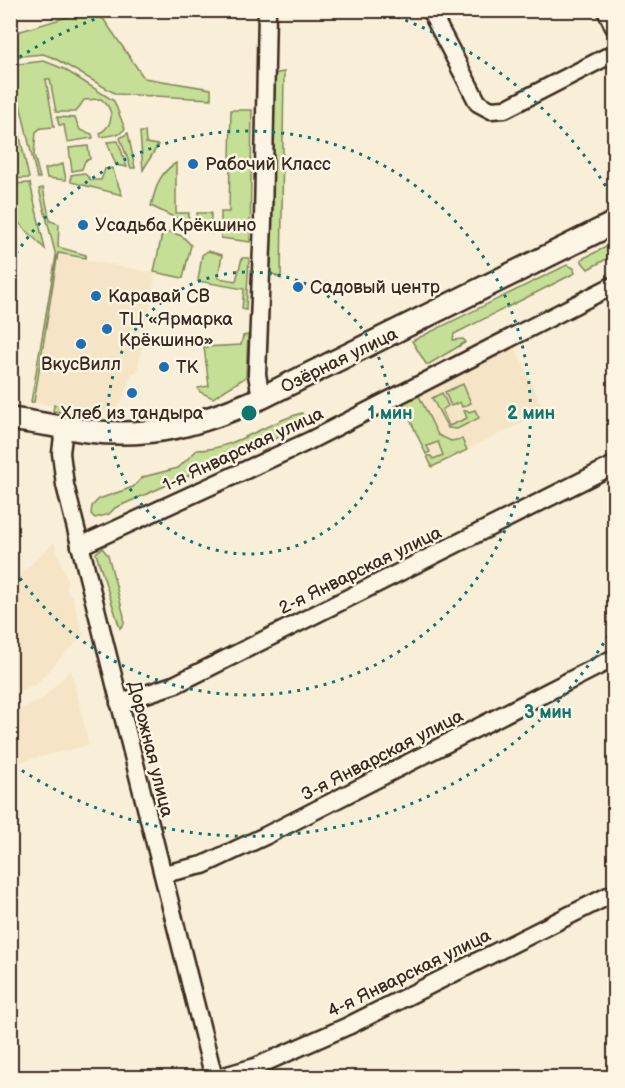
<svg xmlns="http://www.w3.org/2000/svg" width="625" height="1088" font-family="'Balsamiq Sans',sans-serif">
	<rect width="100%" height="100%" fill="#f9eed7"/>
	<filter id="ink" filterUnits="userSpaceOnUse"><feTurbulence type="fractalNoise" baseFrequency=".0167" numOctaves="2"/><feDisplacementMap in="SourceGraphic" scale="12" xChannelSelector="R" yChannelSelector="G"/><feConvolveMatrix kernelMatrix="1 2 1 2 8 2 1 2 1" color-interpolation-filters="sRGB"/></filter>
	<g filter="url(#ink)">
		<!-- built -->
		<g fill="#f5e5c6">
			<path d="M55 254 156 273 137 372 132 373 123 399 112 414 31 402Z"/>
			<path d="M513 342 544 412 432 467 401 400Z"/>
			<path d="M54 542 67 579V593L72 596 83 635 35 685 11 693V584Z"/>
			<path d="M71 670 89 745 11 764V713L41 700Z"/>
		</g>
		<!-- green -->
		<g fill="#c5df96" stroke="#80845a" stroke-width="1.5">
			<path d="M87 11H98L144 78 211 89V99L116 94 54 58 43 54 11 57V34Z"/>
			<path d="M44 61 64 69 114 101 125 129 119 134 101 137 100 133C115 124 114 109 101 99L84 100 76 112H56L50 79H46L54 127 41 128 36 132 34 155 40 178H37L11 65Z"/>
			<path d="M284 72 281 279 270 272 273 74Z"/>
			<path d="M10 96H11L29 178 11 179Z"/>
			<path d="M231 110H252L250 242 221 238V212H229Z"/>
			<path d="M57 117 75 118 80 130 92 134 93 138 67 142 64 125H59Z"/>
			<path d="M140 132H145L146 143 158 145 143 170Z"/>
			<path d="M128 133 135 168H131L120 138Z"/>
			<path d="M118 141 127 167 116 165 107 142Z"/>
			<path d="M88 146 90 159 85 161 82 169 72 171 69 148Z"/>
			<path d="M176 163V213H189L188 224 151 206C156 187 159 173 176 163Z"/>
			<path d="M63 164 66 180 47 178 45 169Z"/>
			<path d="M112 168 122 195 71 182V175L84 173 91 180H101L105 169Z"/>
			<path d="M30 183 45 249 11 215V184Z"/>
			<path d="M43 188 50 221 59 224 58 247 86 255 85 258 58 253 34 402H31L56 256 39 189Z"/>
			<path d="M197 213H211V233L197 227Z"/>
			<path d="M166 231 182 236 191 245 183 278 154 272 162 234Z"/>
			<path d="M614 243V255L588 269 582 262V259Z"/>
			<path d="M208 251 222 255 218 278 236 281 242 258H249L246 310 242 309 244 289 198 281 202 255Z"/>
			<path d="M567 265 574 268 575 273 454 334 453 340 463 339 466 342 429 364H426L412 341Z"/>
			<path d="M248 335 246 377 213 398 200 392 198 388 209 386 204 347 241 345 243 336Z"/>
			<path d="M463 384 471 403 462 407 460 402 451 406 445 392Z"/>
			<path d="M417 392 438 435 451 441 462 439 467 450 432 467 427 456H431L433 459 443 455 438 442 427 446 430 452 426 454 401 400Z"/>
			<path d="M442 393 448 406 442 410 449 426 467 418 464 411 467 410 469 412 475 410 479 418 457 429 448 428 432 398Z"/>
			<path d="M54 405 96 412 95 417 53 411Z"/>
			<path d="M302 413 305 425 248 451 236 460 219 462 115 508 109 514 95 518 91 514 92 506 99 499 133 487 143 477 178 468 197 450C233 450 267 422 302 413Z"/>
			<path d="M102 548 108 555 124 616V624L120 628 97 557 96 553Z"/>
		</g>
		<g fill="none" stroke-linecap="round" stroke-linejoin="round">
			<!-- minor casing -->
			<g stroke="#3b2a1e" stroke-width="21">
				<g id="minor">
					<path d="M430 10 478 103 491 110 505 109 614 53"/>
					<path d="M606 10 614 27"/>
					<path d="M261 398 257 374 263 221 267 10"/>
					<path d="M64 428 61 453 65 485 214 1078"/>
					<path d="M80 546 309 441 614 285"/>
					<path d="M119 703 176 684 614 465"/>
					<path d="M163 874 203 865 265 836 614 658"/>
					<path d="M217 1078 255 1067 348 1026 614 893"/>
				</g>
			</g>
			<!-- major casing -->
			<g stroke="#3b2a1e" stroke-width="26">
				<path id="major" d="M10 419C36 422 62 428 88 431 152 439 202 424 261 398L614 223"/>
			</g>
			<!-- minor -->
			<use href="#minor" stroke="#fcf5e5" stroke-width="16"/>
			<!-- major -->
			<use href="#major" stroke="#fcf5e5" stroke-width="21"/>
		</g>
	</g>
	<!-- distance rings -->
	<g fill="none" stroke="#0f766e" stroke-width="3" stroke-dasharray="3 6">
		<circle cx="249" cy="413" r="141"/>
		<path d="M11 261A282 282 0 1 1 11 565"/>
		<path d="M613 628A423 423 0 0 1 12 764M12 62A423 423 0 0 1 118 11M380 11A423 423 0 0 1 613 198"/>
	</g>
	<!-- markers -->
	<g fill="#1f6fb2" stroke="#fcf5e5" stroke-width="2">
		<circle cx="193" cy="164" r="6"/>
		<circle cx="83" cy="225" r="6"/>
		<circle cx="298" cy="287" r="6"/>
		<circle cx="96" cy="296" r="6"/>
		<circle cx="107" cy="329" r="6"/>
		<circle cx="81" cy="344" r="6"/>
		<circle cx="164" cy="367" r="6"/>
		<circle cx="132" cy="393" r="6"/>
	</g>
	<g text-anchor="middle" stroke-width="5" stroke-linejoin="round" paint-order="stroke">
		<!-- poi labels -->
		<g font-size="18" fill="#3b2a1e" stroke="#fcf5e5" text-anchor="start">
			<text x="205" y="170">Рабочий Класс</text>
			<text x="95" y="231">Усадьба Крёкшино</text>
			<text x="310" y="293">Садовый центр</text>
			<text x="108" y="302">Каравай СВ</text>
			<text x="119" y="325">ТЦ «Ярмарка<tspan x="119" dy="21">Крёкшино»</tspan></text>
			<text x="81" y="370" text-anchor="middle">ВкусВилл</text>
			<text x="176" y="373">ТК</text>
			<text x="132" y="419" text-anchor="middle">Хлеб из тандыра</text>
		</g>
		<!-- street labels -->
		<g font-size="18" fill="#3b2a1e" stroke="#fcf5e5">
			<text transform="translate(339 360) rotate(-26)" y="6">Озёрная улица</text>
			<text transform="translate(243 449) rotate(-25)" y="6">1-я Январская улица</text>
			<text transform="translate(360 570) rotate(-26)" y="6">2-я Январская улица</text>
			<text transform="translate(151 749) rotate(76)" y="6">Дорожная улица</text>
			<text transform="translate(382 755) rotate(-27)" y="6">3-я Январская улица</text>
			<text transform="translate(409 973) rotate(-26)" y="6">4-я Январская улица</text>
		</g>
	</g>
	<circle cx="249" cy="413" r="9" fill="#0f766e" stroke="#fcf5e5" stroke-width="3"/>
	<g font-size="18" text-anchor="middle" font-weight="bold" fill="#0f766e" stroke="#fcf5e5" stroke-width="5" stroke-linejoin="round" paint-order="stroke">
		<text x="390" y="419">1 мин</text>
		<text x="531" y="419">2 мин</text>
		<text x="548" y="718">3 мин</text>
	</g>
	<!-- margin -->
	<rect width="625" height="1088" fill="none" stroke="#fcf5e5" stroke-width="36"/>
	<rect x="18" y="18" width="589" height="1052" fill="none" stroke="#3b2a1e" stroke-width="2" filter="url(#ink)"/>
</svg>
